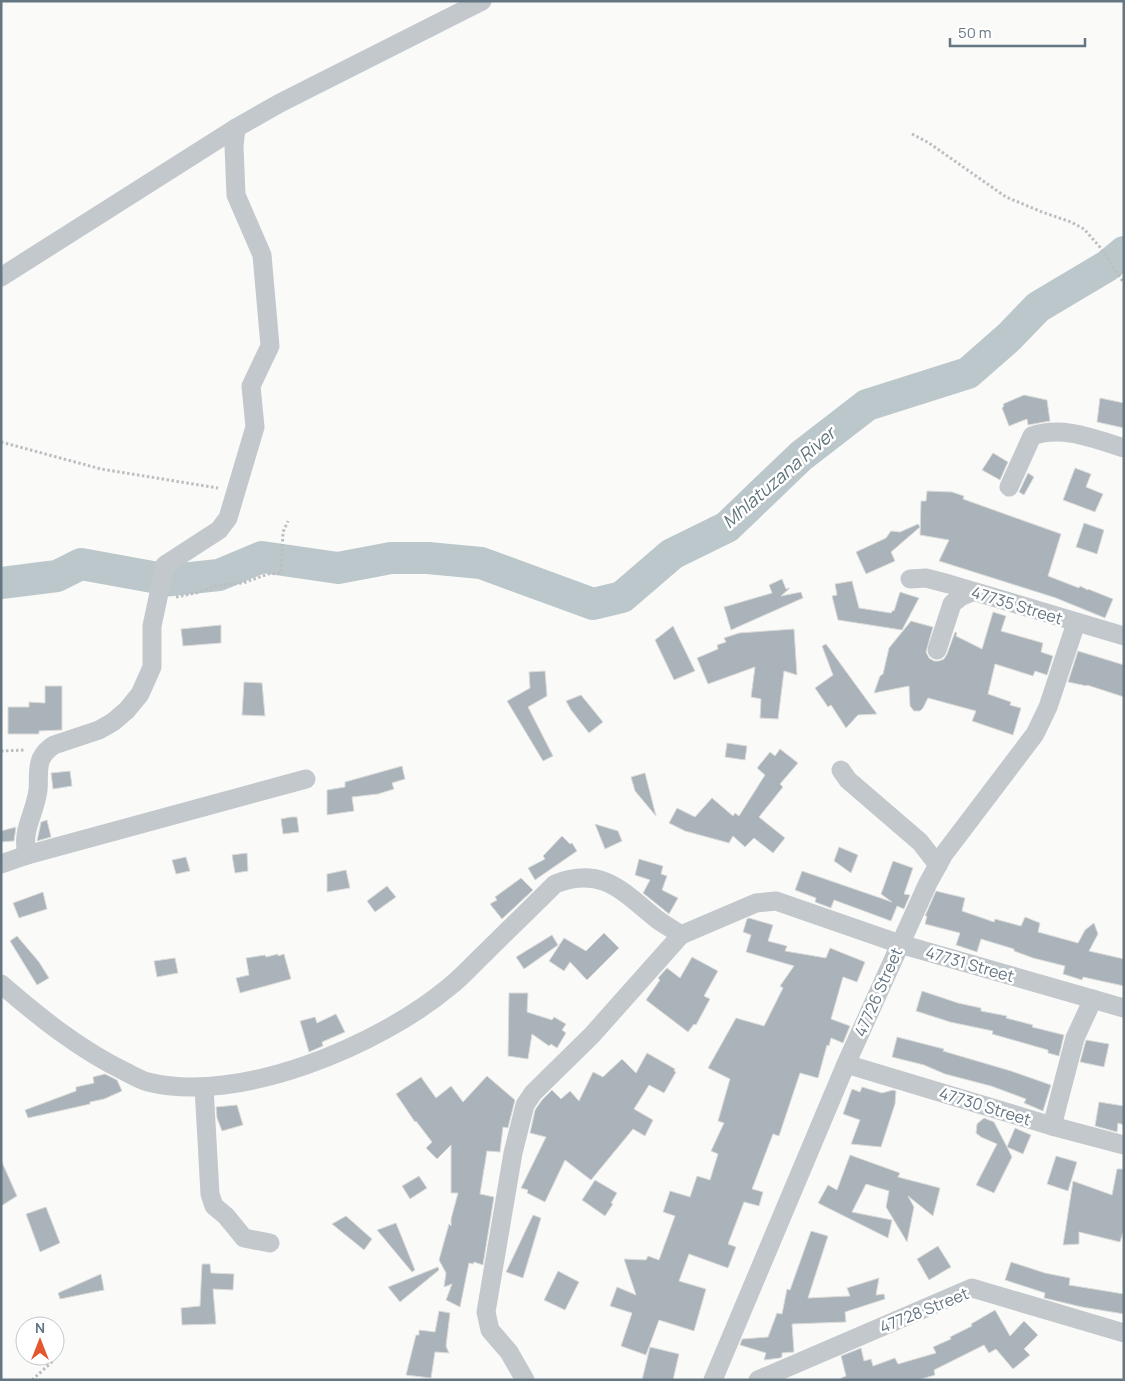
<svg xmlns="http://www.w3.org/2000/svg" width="1125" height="1381" font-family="Manrope,sans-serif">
	<rect width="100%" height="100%" fill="#fafaf8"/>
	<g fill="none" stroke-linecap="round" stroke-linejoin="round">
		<!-- river -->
		<path stroke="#bbc7cb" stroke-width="32" d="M1 583 57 576 81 564 158 578 162 581 219 575 262 557 338 568 391 558H428L481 563 593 604 622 597 672 554 727 527 801 456 867 405 968 373 1009 337 1038 307 1107 266 1124 252"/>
	</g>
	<!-- building -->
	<g fill="#aab3b9" stroke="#dcdcda">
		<path d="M1024 395 1047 400 1050 421 1028 425 1027 419 1009 426 1002 408 1004 406 1003 404Z"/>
		<path d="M1100 398 1124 403V428L1097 422Z"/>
		<path d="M993 453 1008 462 1000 480 982 470Z"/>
		<path d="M1075 468 1091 474 1086 487 1103 494 1095 512 1063 500Z"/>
		<path d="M1028 473 1034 477 1024 495 1019 492Z"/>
		<path d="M927 491 952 492 964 496 963 499 1061 534 1048 576 1079 588 1080 586 1088 590V589L1113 599 1105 618 1056 598 939 561 949 540 920 535 921 501H926Z"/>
		<path d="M1084 523 1104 530 1097 554 1076 547Z"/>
		<path d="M918 524 920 527 891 552 895 561 866 574 856 552 886 538 891 531 900 532Z"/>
		<path d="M782 579 786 589 790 588 781 596 801 592 803 598 731 630 724 607 772 593 769 585Z"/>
		<path d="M852 581 859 608 891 613 893 610 894 611 900 592 919 598 902 630 838 620 832 596 837 595 835 584Z"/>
		<path d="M993 612 1006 616 1001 631 1043 643 1041 652 1053 656 1047 675 1035 671 1033 676 995 664 988 694 1011 702 1010 705 1021 708 1013 735 972 721 976 711 928 698 923 708 920 711H914L910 706 909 686 874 693 880 676 883 674 889 648 911 621 933 627 926 652 929 658 934 661H939L944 659 947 654 955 632 957 633 956 636 982 649Z"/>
		<path d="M221 625V643L183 646 181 629Z"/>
		<path d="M673 626 695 671 674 680 655 640Z"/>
		<path d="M794 629 797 675 784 671 778 719 760 718 761 699 751 697 755 667 708 684 697 658 718 649 717 645 726 642 724 638 739 633Z"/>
		<path d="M826 644 877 714 858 715 846 728 831 705 828 707 815 688 833 675 822 646Z"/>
		<path d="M1078 651 1124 665V697L1087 685V686L1068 682Z"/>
		<path d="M545 671 547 696 528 707 553 756 543 761 507 701 530 688 529 672Z"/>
		<path d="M244 682 262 683 265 716 242 715Z"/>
		<path d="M45 686H62V730L39 731V734H8V707H29V702L45 703Z"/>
		<path d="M581 695 603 722 589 733 571 710 566 701Z"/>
		<path d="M727 743 747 746 745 760 725 757Z"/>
		<path d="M780 749 798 763 780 784 783 787 759 817 785 838 773 853 754 838 745 847 733 836 729 843 685 831 669 823 677 808 695 817 712 798 733 816 735 813 739 816 765 775 757 768 770 752 775 756Z"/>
		<path d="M402 766 405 779 392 783 394 789 378 794 352 797 354 811 327 815V790L345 787V782Z"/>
		<path d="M70 771 72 786 53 789 51 773Z"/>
		<path d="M645 773 656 816 635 791 631 777Z"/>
		<path d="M291 817H297L299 832 283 834 281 819Z"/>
		<path d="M47 820 51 837 37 841 41 822Z"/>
		<path d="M595 824 618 831 622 841 605 849Z"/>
		<path d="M16 827 14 841 1 842V831Z"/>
		<path d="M562 836 570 844 572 843 577 851 535 880 528 868 545 859 543 856Z"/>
		<path d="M839 847 858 855 851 873 834 861Z"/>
		<path d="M247 853 248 871 235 873 232 855Z"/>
		<path d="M186 857 190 871 176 874 172 860Z"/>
		<path d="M639 859 663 866 661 874 667 876 662 890 678 898 669 914 643 893 650 880 635 875Z"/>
		<path d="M893 861 913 868 904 894 910 895 904 909 897 906 891 921 834 900 831 908 815 902 816 898 795 890 802 871 892 902 881 894Z"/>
		<path d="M346 870 350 888 327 892V874Z"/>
		<path d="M521 878 533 890 502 919 490 904 497 900 495 897Z"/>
		<path d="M387 886 396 897 375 912 367 901Z"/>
		<path d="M936 891 965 898 962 911 994 922 995 919 1021 926 1025 917 1040 923 1038 932 1078 943 1085 930 1094 923 1098 934 1089 951 1124 959V986L1083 977 1082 980 1063 974 1065 966 1033 958 1014 951V949L981 939 977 952 956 945 960 933 925 924 927 916H925Z"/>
		<path d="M43 892 47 909 19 918 13 903Z"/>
		<path d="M749 918 773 925 768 941 787 946 785 951 826 958 830 948 865 962 857 982 843 977 831 1019 850 1026 843 1043 831 1038 829 1046 827 1045 818 1078 800 1073 779 1136 773 1134 752 1189 763 1192 759 1206 744 1202 728 1244 736 1247 728 1268 689 1254 679 1281 706 1289 694 1331 659 1320 646 1355 621 1346 632 1313 610 1306 617 1287 636 1295 624 1259 646 1260 648 1256 659 1260 675 1216 663 1212 670 1191 690 1197 697 1176 710 1180 718 1154 711 1151 724 1123 718 1121 730 1079 708 1068 736 1018 764 1026 783 988 780 986 794 966 746 952 751 935 743 932 747 919Z"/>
		<path d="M604 933 619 948 587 980 570 962 564 971 549 961 564 938 586 951Z"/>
		<path d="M552 935 558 945 524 969 516 957Z"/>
		<path d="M17 936 39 962 49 978 37 985 10 941Z"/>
		<path d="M278 954V956L284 954 291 979 240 993 236 978 249 975 246 958 265 955 266 957Z"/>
		<path d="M692 957 718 971 704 996 710 999 696 1025 694 1024 688 1032 646 1000 660 980 658 978 667 968 680 978Z"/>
		<path d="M175 958 178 973 157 977 154 961Z"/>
		<path d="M922 991 958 1003 981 1008V1011L1007 1016 1006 1018 1033 1025 1032 1027 1064 1035 1059 1056 1048 1053V1050L992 1034 993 1031 950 1022 916 1011Z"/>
		<path d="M509 993H528L527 1012 552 1020 554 1017 566 1024 562 1030 566 1033 557 1048 551 1044 549 1046 532 1034 528 1059 508 1056Z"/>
		<path d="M336 1014 345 1032 322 1042 323 1046 309 1052 300 1021 315 1017 317 1023Z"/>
		<path d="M897 1037 944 1049 943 1051 1011 1071 1051 1085 1043 1111 1024 1103 1026 1099 991 1086 945 1074 924 1065 892 1057Z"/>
		<path d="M1086 1040 1109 1044 1104 1067 1080 1062Z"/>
		<path d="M647 1053 675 1069 674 1071 676 1072 664 1093 649 1085 634 1109 653 1120 645 1136 633 1129 591 1180 565 1160 545 1202 527 1193 528 1190 521 1188 546 1137 530 1133 535 1110 542 1100 552 1090 561 1099 570 1091 579 1101 593 1072 603 1077 622 1059 636 1073Z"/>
		<path d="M105 1074 117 1080 122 1091 104 1099 90 1102V1104L28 1118 25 1110 76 1091V1087L94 1083 93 1077Z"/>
		<path d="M487 1076 515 1100 508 1128 503 1127 500 1152 487 1151 480 1194 494 1197 483 1265 474 1262 473 1264 469 1263 460 1307 446 1300 452 1284 444 1287 446 1273 439 1260 449 1224 451 1226V1219L458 1193H451V1145L437 1159 426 1148 432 1142 416 1121 415 1122 396 1094 421 1077 436 1098 451 1086 463 1102Z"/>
		<path d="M862 1087 882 1093 893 1090 896 1091 895 1104 881 1147 851 1144 860 1120 843 1114 852 1089 860 1092Z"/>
		<path d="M1099 1102 1124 1106V1125L1118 1123 1117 1132 1095 1126Z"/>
		<path d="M237 1105 243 1125 222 1131 217 1118 216 1107Z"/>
		<path d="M984 1118 994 1122 1007 1147 1015 1128 1031 1135 1023 1154 1007 1147 1012 1157 994 1193 976 1185 997 1144 981 1137 976 1133 977 1124Z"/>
		<path d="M850 1155 900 1173 898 1177 940 1188 933 1216 908 1196 914 1207 907 1242 886 1207 889 1191 866 1184 852 1212 892 1220 888 1238 818 1203 828 1185 837 1190Z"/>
		<path d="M1056 1156 1077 1162 1068 1191 1047 1184Z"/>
		<path d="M1 1160 17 1196 1 1206Z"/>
		<path d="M1117 1169H1124V1229L1120 1242 1079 1232V1244L1063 1245 1073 1181 1112 1195Z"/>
		<path d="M419 1176 427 1188 410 1199 402 1186Z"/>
		<path d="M595 1180 617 1193 611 1203 613 1204 605 1216 582 1200Z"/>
		<path d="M46 1207 60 1243 40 1252 26 1214Z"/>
		<path d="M533 1215 541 1218 523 1278 506 1272Z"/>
		<path d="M346 1216 372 1239 364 1250 332 1224Z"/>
		<path d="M396 1223 415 1270 412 1272 377 1230Z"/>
		<path d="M811 1231 828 1236 808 1298 850 1296 847 1288 879 1278 876 1295 884 1294 885 1299 845 1312 846 1322 792 1324 794 1352 782 1353V1357L780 1358 764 1360 766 1353 740 1345 742 1339 768 1337 777 1313 782 1314 787 1289 790 1290Z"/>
		<path d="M938 1246 951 1267 929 1280 917 1259Z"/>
		<path d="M1011 1262 1045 1273 1070 1278 1069 1285 1124 1294V1314L1082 1307 1044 1298 1045 1293 1005 1280Z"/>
		<path d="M202 1264H210L211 1273 234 1274 233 1290 213 1289 216 1324 182 1325 181 1308 200 1306Z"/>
		<path d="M438 1267 439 1270 400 1302 388 1287Z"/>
		<path d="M558 1271 579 1282 565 1310 544 1300Z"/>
		<path d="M101 1274 104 1290 60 1299 58 1293Z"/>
		<path d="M995 1310 1010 1336 1024 1321 1038 1335 1024 1349 1030 1355 1013 1369 996 1349 989 1353 984 1345 934 1370 935 1375 918 1380H841V1378L846 1376 841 1356 861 1348 864 1361 871 1359 873 1366 895 1358 898 1364 936 1353 933 1347 951 1339 950 1337 972 1326 971 1324Z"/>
		<path d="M439 1311 450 1313 446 1346 449 1353 435 1352 431 1378 406 1375 416 1335H419V1330L435 1332Z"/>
		<path d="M650 1347 679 1354 673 1380H642Z"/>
	</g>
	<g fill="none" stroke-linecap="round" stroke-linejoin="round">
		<!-- path -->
		<g stroke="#bbbfc2" stroke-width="3" stroke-dasharray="2.5 2.5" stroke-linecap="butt">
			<path d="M912 134 929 143 1006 197 1042 212 1071 222 1084 229 1099 246 1124 283"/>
			<path d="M1 442 101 469 218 488"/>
			<path d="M176 597 196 593 218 585 243 583 268 574 281 573 283 532 288 521"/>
			<path d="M1 751 26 750"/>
			<path d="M32 1380 54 1360"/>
		</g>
		<!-- minor -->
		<g stroke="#c3c8cc" stroke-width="19">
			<path d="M1 277 236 128 280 103 482 1"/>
			<path d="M1009 487 1032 436C1062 425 1095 439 1124 448"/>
			<path d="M910 579 926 578 949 584 1124 636"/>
			<path d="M937 650 952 604 960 597 972 592"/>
			<path d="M841 770 848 780 920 842 938 865"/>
			<path d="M27 855 306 779"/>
			<path d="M1 864 27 855C21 830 35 814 38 790 39 781 37 768 41 759 44 753 49 748 54 745L99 730 113 722 127 710 140 694 152 667V626L165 565 219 530 228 518 255 427 251 386 270 346 262 255 236 195 234 146 236 128"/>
			<path d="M1 984C39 1017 79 1049 124 1071 132 1075 140 1080 148 1082 239 1105 380 1045 449 987 462 977 473 964 485 953 508 930 532 907 555 884 603 865 624 893 658 920 665 925 674 930 681 935L756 903 776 901 900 944 1124 1008"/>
			<path d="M846 1064 1052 1126 1124 1145"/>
			<path d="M204 1087 210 1194 214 1206 226 1216 244 1238 270 1243"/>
			<path d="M1052 1126 1075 1038 1093 999"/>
			<path d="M525 1380 509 1352 490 1330 486 1312 513 1153 525 1105 533 1093 592 1035 681 935"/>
			<path d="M713 1380 846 1064 928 883 944 854 1035 734 1048 707 1076 623"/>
			<path d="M758 1380 972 1288 1124 1333"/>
		</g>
	</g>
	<g text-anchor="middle" stroke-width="5" stroke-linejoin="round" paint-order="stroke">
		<!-- street labels -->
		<g font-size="16" fill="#657683" stroke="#fff">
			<text transform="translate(1017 605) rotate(17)" y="6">47735 Street</text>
			<text transform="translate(970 964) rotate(16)" y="6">47731 Street</text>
			<text transform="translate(878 992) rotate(-66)" y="6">47726 Street</text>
			<text transform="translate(985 1106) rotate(17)" y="6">47730 Street</text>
			<text transform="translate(924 1310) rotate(-22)" y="6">47728 Street</text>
		</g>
		<!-- water labels -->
		<g font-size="18" font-style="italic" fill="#60757c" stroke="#fff">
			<text transform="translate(779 478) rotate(-41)" y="6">Mhlatuzana River</text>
		</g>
	</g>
	<!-- border -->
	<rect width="1125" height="1381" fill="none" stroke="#657683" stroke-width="5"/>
	<!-- north arrow -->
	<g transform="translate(40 1341)"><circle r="24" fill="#ffffff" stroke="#c1c8cd"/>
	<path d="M0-4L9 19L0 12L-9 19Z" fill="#e4572e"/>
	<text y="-8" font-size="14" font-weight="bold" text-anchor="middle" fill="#657683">N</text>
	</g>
	<!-- scale -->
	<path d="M950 38v8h135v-8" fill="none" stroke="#657683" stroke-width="2.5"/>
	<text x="958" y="38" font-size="15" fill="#657683" stroke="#ffffff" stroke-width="4" paint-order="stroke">50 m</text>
</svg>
